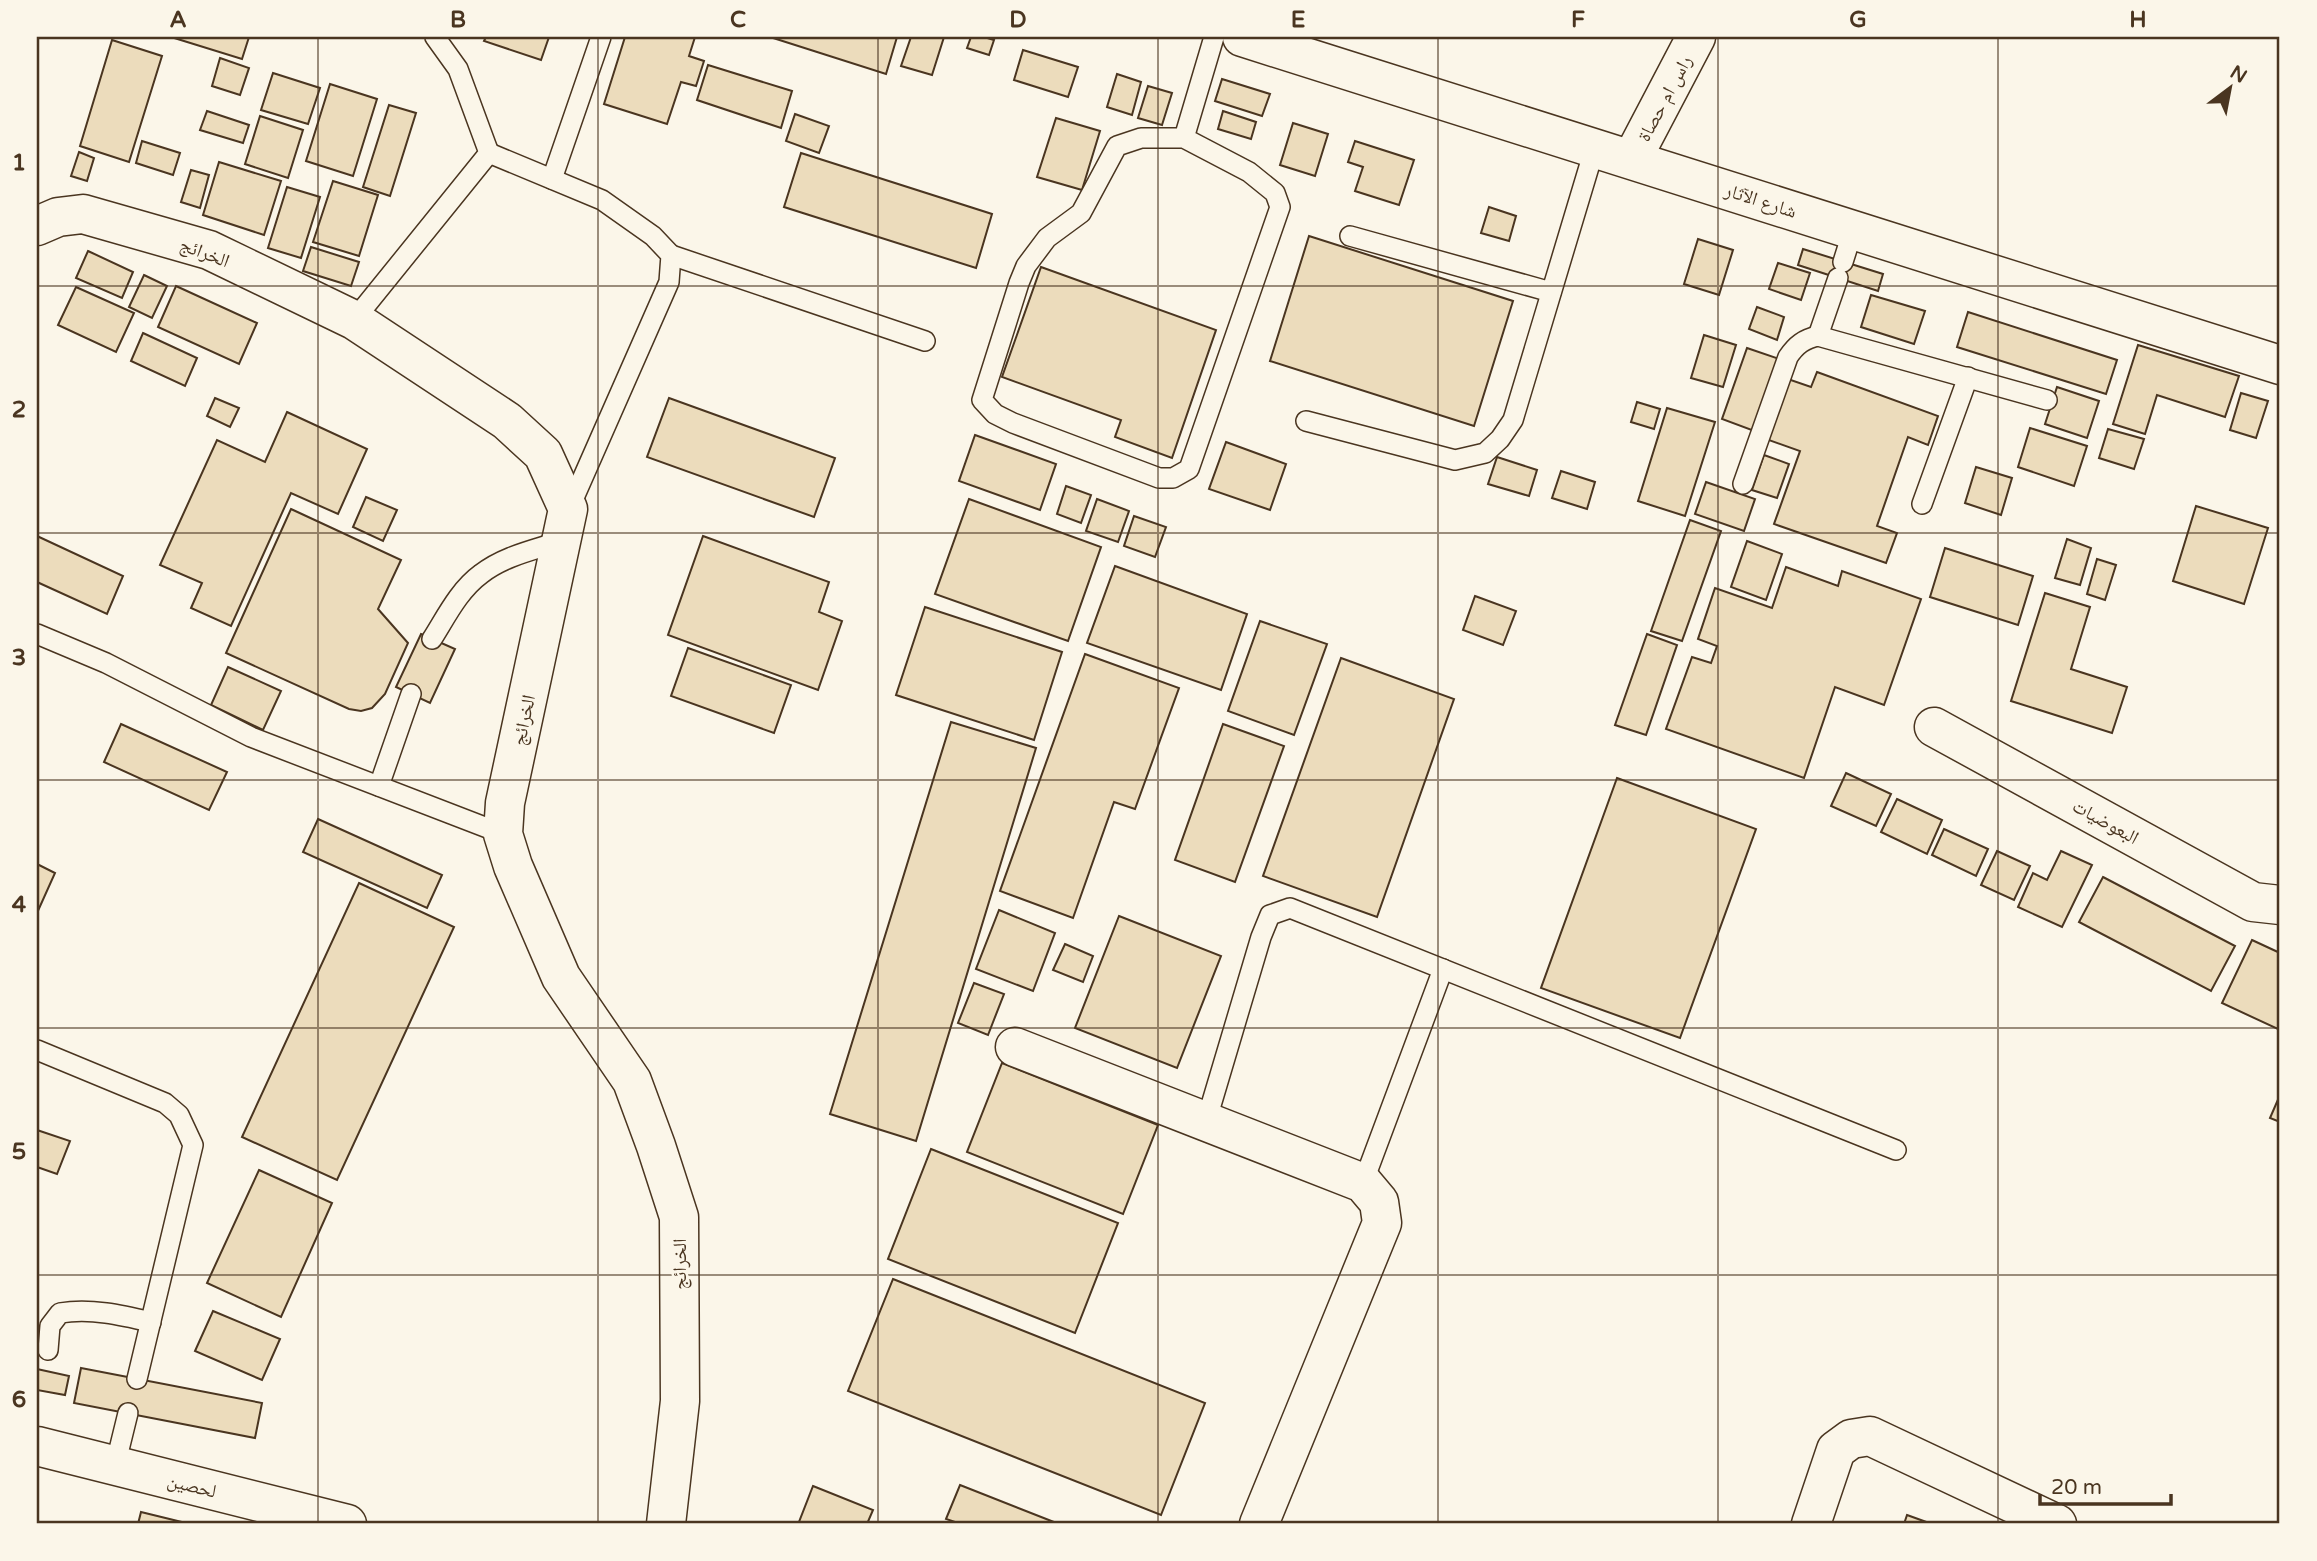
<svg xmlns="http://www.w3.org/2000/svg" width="2317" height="1561" font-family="'Varela Round','Noto Naskh Arabic',sans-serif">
	<rect width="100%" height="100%" fill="#fbf6e9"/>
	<!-- building -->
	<g fill="#ecdcbc" stroke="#4a3520" stroke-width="2">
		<path d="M171 37H249L242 59Z"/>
		<path d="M486 37H549L541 60 484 41Z"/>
		<path d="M625 37H695L689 56 704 61 696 86 681 82 667 124 604 104Z"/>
		<path d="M770 37H897L886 74Z"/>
		<path d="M911 37H944L932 75 901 66Z"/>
		<path d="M971 37H984L994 40 989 55 967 48Z"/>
		<path d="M112 40 162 56 129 162 80 146Z"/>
		<path d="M1023 50 1078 67 1068 97 1014 80Z"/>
		<path d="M220 58 249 68 240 95 212 86Z"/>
		<path d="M708 65 792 91 781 128 697 100Z"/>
		<path d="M273 73 320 88 308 124 261 110Z"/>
		<path d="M1117 74 1141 82 1132 115 1107 107Z"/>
		<path d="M1222 79 1270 94 1262 116 1215 101Z"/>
		<path d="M330 84 377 99 353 176 306 161Z"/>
		<path d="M1148 86 1172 93 1162 125 1138 118Z"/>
		<path d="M389 105 416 113 390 196 363 187Z"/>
		<path d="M207 111 249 125 243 143 200 130Z"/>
		<path d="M1223 111 1256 122 1251 139 1218 129Z"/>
		<path d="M795 114 829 126 819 153 786 141Z"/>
		<path d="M260 116 303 130 288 178 245 164Z"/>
		<path d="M1056 118 1100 131 1082 190 1037 177Z"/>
		<path d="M1293 123 1328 134 1315 176 1280 165Z"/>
		<path d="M142 141 180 153 173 175 136 163Z"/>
		<path d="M1355 141 1414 160 1399 205 1355 191 1363 167 1348 162Z"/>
		<path d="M79 152 94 158 87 181 71 176Z"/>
		<path d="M801 153 992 214 976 268 784 207Z"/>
		<path d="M219 162 281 181 264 235 203 215Z"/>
		<path d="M191 170 209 175 200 208 181 202Z"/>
		<path d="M333 181 378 195 359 256 313 242Z"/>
		<path d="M287 187 320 197 301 258 268 248Z"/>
		<path d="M1489 207 1516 216 1509 241 1481 233Z"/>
		<path d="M1309 236 1513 301 1474 426 1270 361Z"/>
		<path d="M1698 239 1733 250 1719 295 1684 284Z"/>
		<path d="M311 247 359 262 351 286 303 271Z"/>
		<path d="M1803 249 1883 274 1878 291 1798 265Z"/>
		<path d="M88 251 133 272 122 298 76 278Z"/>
		<path d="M1778 263 1810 273 1801 300 1769 289Z"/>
		<path d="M1041 267 1216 330 1172 458 1115 437 1121 420 1002 377Z"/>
		<path d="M144 275 167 286 152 318 129 307Z"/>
		<path d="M176 286 257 323 239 364 158 327Z"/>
		<path d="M76 287 134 313 116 352 58 325Z"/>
		<path d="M1871 295 1925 311 1914 344 1861 327Z"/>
		<path d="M1757 307 1784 317 1777 340 1749 329Z"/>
		<path d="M1968 312 2117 360 2106 394 1957 347Z"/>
		<path d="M143 333 197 358 185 386 131 361Z"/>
		<path d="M1704 335 1736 345 1723 387 1691 378Z"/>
		<path d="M2138 345 2239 376 2225 417 2157 395 2145 434 2113 424Z"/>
		<path d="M1747 348 1782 360 1757 432 1722 419Z"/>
		<path d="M1817 372 1938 416 1928 445 1908 437 1877 526 1897 533 1886 563 1774 524 1800 451 1763 438 1785 378 1811 387Z"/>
		<path d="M2057 387 2099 401 2087 438 2045 424Z"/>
		<path d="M2241 393 2268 401 2256 438 2230 430Z"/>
		<path d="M215 398 239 408 230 427 207 416Z"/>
		<path d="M669 398 835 458 814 517 647 457Z"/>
		<path d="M1637 402 1660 409 1654 429 1631 422Z"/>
		<path d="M1667 408 1715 422 1685 516 1638 501Z"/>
		<path d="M287 412 367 449 338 514 291 493 231 626 191 608 202 583 160 565 217 440 265 462Z"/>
		<path d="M2030 428 2087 446 2074 486 2018 467Z"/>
		<path d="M2108 429 2144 439 2134 469 2099 458Z"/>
		<path d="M975 435 1056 464 1040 510 959 481Z"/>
		<path d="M1226 442 1286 464 1270 510 1209 489Z"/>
		<path d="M1764 455 1789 464 1777 498 1752 490Z"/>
		<path d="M1497 457 1537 470 1529 496 1488 484Z"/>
		<path d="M1976 467 2012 478 2001 515 1965 503Z"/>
		<path d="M1561 471 1595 482 1587 509 1552 498Z"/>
		<path d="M1706 482 1755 499 1744 531 1695 514Z"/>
		<path d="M1066 486 1091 495 1081 523 1057 514Z"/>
		<path d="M366 497 397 510 383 541 353 527Z"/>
		<path d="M969 499 1101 547 1068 641 935 594Z"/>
		<path d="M1097 499 1129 511 1118 542 1086 531Z"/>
		<path d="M2196 506 2268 528 2244 604 2173 581Z"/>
		<path d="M291 509 401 560 378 609 408 643 385 694 372 708 361 711 349 709 226 653Z"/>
		<path d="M1134 516 1166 527 1155 557 1124 546Z"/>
		<path d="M1690 520 1721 531 1682 641 1651 631Z"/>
		<path d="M37 536 123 576 107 614 37 582Z"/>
		<path d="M703 536 829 582 819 612 842 621 818 690 668 635Z"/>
		<path d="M2067 539 2091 548 2080 585 2055 578Z"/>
		<path d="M1747 541 1782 554 1766 600 1731 587Z"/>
		<path d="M1945 548 2033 576 2018 625 1930 597Z"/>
		<path d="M2097 559 2116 565 2105 600 2087 594Z"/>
		<path d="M1115 566 1247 614 1221 690 1087 643Z"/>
		<path d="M1786 567 1838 586 1842 571 1921 599 1884 705 1835 687 1804 778 1666 729 1692 657 1711 663 1717 646 1698 639 1715 588 1772 608Z"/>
		<path d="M2045 593 2090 607 2071 669 2127 687 2112 733 2011 701Z"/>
		<path d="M1475 596 1516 611 1503 645 1463 630Z"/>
		<path d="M925 607 1062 652 1034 740 896 695Z"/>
		<path d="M1260 621 1327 644 1294 735 1228 711Z"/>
		<path d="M421 634 455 649 430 703 396 687Z"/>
		<path d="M1647 634 1677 645 1646 735 1615 725Z"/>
		<path d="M688 648 791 685 774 733 671 696Z"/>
		<path d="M1085 654 1179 688 1135 809 1114 802 1073 918 1000 891Z"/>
		<path d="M1341 658 1454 699 1377 917 1263 876Z"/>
		<path d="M228 667 281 691 263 730 211 705Z"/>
		<path d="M951 722 1036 748 916 1141 830 1114Z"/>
		<path d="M121 724 227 772 209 810 104 762Z"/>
		<path d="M1223 724 1284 746 1235 882 1175 860Z"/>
		<path d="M1846 773 1891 794 1876 826 1831 806Z"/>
		<path d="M1617 778 1756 829 1680 1038 1541 988Z"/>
		<path d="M1897 799 1942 820 1927 854 1881 832Z"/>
		<path d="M318 819 442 875 427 908 303 852Z"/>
		<path d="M1944 829 1988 849 1976 876 1932 855Z"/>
		<path d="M1997 851 2030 866 2014 900 1981 885Z"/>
		<path d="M2061 851 2092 865 2062 927 2018 907 2033 873 2047 880Z"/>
		<path d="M37 864 55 873 37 913Z"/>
		<path d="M2103 877 2235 946 2211 991 2079 922Z"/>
		<path d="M359 883 454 927 337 1180 242 1137Z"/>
		<path d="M999 910 1055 933 1033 991 976 969Z"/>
		<path d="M1119 916 1221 956 1177 1068 1075 1028Z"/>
		<path d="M2252 940 2280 953V1030L2222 1003Z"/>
		<path d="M1065 944 1093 956 1083 982 1053 970Z"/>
		<path d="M974 983 1004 994 988 1035 958 1023Z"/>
		<path d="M1002 1063 1158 1125 1123 1214 967 1152Z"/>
		<path d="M2280 1095V1122L2270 1118Z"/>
		<path d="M37 1130 70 1141 57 1174 37 1167Z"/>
		<path d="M931 1149 1118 1223 1075 1333 888 1259Z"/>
		<path d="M259 1170 332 1203 281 1317 207 1283Z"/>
		<path d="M893 1279 1205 1403 1161 1515 848 1391Z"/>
		<path d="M213 1311 280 1339 262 1380 195 1351Z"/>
		<path d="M81 1368 262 1403 255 1438 74 1403Z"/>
		<path d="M37 1369 69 1376 65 1395 37 1390Z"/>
		<path d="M960 1485 1059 1524H961L946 1519Z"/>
		<path d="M813 1486 873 1510 867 1524H805L799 1522Z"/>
		<path d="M141 1512 190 1524H138Z"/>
		<path d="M1907 1515 1932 1524H1904Z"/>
	</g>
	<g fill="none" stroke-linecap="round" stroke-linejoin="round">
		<!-- service casing -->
		<g stroke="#4a3520" stroke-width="22">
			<g id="service">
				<path d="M1184 138 1249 172 1275 193 1280 207 1189 469 1173 478H1159L1013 423 995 414 982 400 1019 283 1026 266 1047 238 1081 213 1117 146 1141 138H1184L1214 37"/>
				<path d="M489 153 602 200 653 236 671 255 669 282 569 509"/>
				<path d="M552 179 601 37"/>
				<path d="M1350 236 1551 292"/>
				<path d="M671 255 925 341"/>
				<path d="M1843 262 1853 230"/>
				<path d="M354 320 489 153 458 69 435 37"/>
				<path d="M1818 336 1838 278"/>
				<path d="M1306 421 1455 460 1485 453 1500 439 1513 420 1595 147"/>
				<path d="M1743 484 1788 357C1796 345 1804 339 1818 336L2047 400"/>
				<path d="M1922 504 1968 377"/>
				<path d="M37 634 106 663 251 737 503 834"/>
				<path d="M432 639C446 617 459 590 481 574 504 556 534 550 561 541"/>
				<path d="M379 786 411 694"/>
				<path d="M37 1050 165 1103 179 1115 193 1145 137 1379"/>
				<path d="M1206 1122 1261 937 1270 915 1290 908 1896 1150"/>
				<path d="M1363 1183 1443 969"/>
				<path d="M48 1350 50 1326 60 1313C91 1308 121 1315 151 1322"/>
				<path d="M115 1466 128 1413"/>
			</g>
		</g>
		<!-- minor casing -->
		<g stroke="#4a3520" stroke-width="41">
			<g id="minor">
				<path d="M1242 37 2280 365"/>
				<path d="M1632 159 1696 37"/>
				<path d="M37 226 58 217 83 214 209 250 354 320 507 421 543 454 568 509 505 803 503 834 513 866 561 977 632 1081 656 1146 679 1217 680 1401 666 1524"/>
				<path d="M1934 727 2253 902 2280 905"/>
				<path d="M1015 1047 1363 1183 1379 1202 1382 1223 1259 1524"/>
				<path d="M37 1446 347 1524"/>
				<path d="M1811 1524 1836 1450 1851 1439 1870 1436 2057 1524"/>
			</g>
		</g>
		<!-- service -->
		<use href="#service" stroke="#fbf6e9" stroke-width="19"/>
		<!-- minor -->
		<use href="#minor" stroke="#fbf6e9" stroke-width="38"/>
	</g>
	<!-- grid -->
	<path fill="none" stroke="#4a3520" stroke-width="2" stroke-opacity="0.55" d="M318 37V1524M598 37V1524M878 37V1524M1158 37V1524M1438 37V1524M1718 37V1524M1998 37V1524M37 286H2280M37 533H2280M37 780H2280M37 1028H2280M37 1275H2280"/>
	<g text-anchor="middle" stroke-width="5" stroke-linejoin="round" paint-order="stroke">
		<!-- street labels -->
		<g font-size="19" fill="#4a3520" stroke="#fbf6e9">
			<text transform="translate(1664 98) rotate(-62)" y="7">راس ام حصاة</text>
			<text transform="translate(1761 200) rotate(18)" y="7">شارع الآثار</text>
			<text transform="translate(205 252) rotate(21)" y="7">الخرائج</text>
			<text transform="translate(523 720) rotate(-78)" y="7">الخرائج</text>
			<text transform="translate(2106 821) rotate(29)" y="7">البعوضيات</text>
			<text transform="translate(679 1264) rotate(-90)" y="7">الخرائج</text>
			<text transform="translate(192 1485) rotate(14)" y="7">لحصين</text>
		</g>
	</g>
	<!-- border -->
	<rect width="2317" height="1561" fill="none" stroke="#fbf6e9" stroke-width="77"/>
	<!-- north arrow -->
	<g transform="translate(2230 88) rotate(32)" stroke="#fbf6e9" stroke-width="5" paint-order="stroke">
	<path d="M0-5L12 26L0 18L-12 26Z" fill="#4a3520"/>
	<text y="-10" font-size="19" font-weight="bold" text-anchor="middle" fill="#4a3520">N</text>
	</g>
	<!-- scale -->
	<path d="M2040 1494v10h131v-10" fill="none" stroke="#4a3520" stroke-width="3.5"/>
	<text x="2051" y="1494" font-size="21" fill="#4a3520" stroke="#fbf6e9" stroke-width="5" paint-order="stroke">20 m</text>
	<rect x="38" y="38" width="2240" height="1484" fill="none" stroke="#4a3520" stroke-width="2.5"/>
	<g font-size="23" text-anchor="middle" font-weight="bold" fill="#4a3520">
		<text x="178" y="27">A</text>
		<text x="458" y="27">B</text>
		<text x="738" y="27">C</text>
		<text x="1018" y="27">D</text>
		<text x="1298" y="27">E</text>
		<text x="1578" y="27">F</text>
		<text x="1858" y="27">G</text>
		<text x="2138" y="27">H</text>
		<text x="19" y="170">1</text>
		<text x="19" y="417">2</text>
		<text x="19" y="665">3</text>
		<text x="19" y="912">4</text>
		<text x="19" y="1159">5</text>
		<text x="19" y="1407">6</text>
	</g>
</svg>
